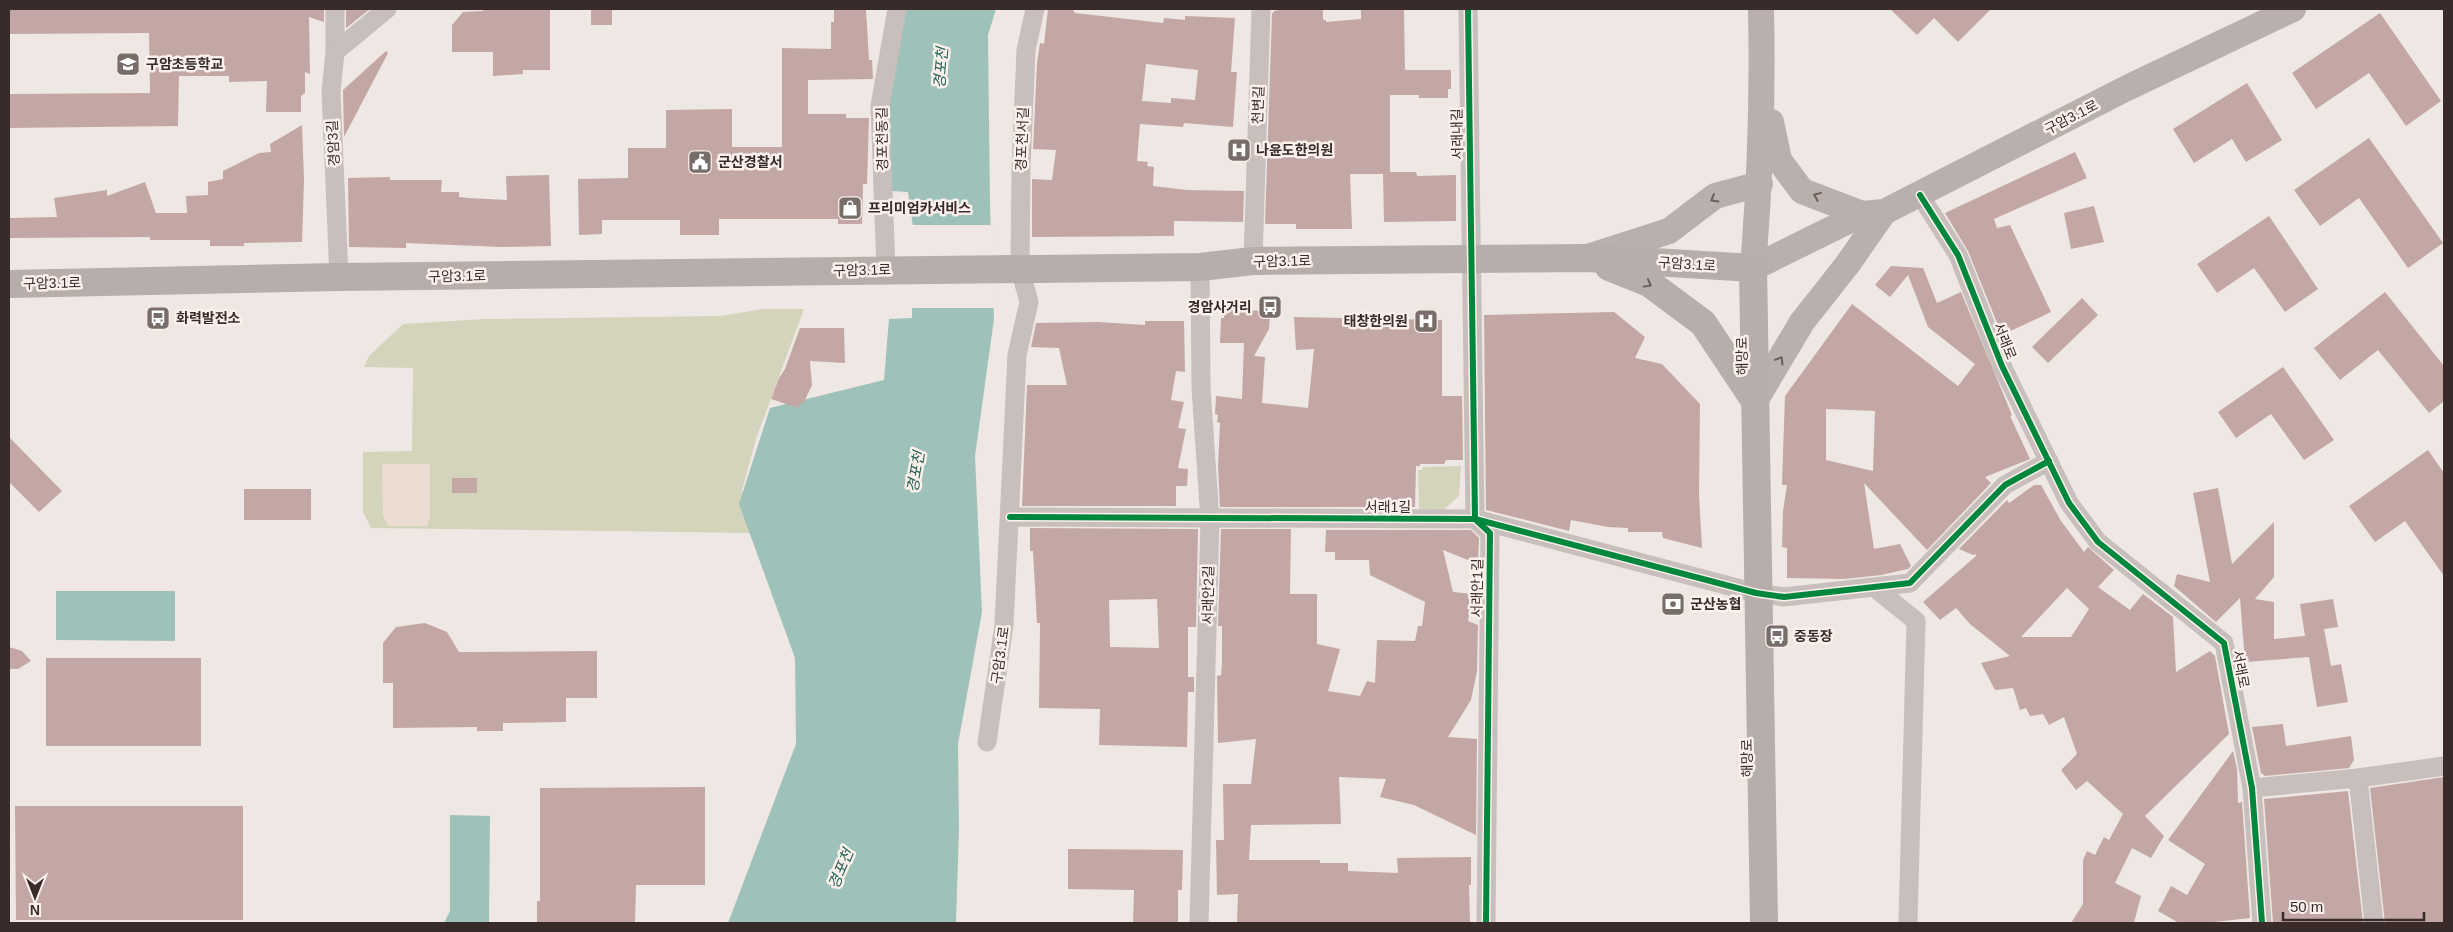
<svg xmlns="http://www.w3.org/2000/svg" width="2453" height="932" font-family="Arial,'Noto Sans KR',sans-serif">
	<rect width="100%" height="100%" fill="#efe7e3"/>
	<!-- green -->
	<g fill="#d4d4bc">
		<path d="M763 309H804L756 439 742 490 756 533 371 528 363 512V452L412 451 413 368 364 367 369 356 403 324 485 319 720 316Z"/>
		<path d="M1461 466 1459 496 1443 510 1419 509 1418 470H1422L1423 467Z"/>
	</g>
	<!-- plaza -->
	<path fill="#eddcd2" d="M382 464H430V517L427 526H388L383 516Z"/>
	<!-- water -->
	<g fill="#9ec2ba">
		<path d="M901 9H996L988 35 990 206 994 319 975 456 982 612 958 744 959 828 956 923H728L796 744 795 658 739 504 770 408 884 380 889 319 912 318 913 227 908 192 892 191 885 111Z"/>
		<path d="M56 591H175V641L56 640Z"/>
		<path d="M450 815 490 816 489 923H444L450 911Z"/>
	</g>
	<!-- pier -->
	<path fill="#efe7e3" d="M910 225H994L997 308H910Z"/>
	<!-- building -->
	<g fill="#c3a7a4" fill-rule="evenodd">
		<path d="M9 9H324V22L309 17 310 74 305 72V93L301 96V112H266L267 81 229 82V76H179L178 126 9 128V94L150 93 149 33 9 34Z"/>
		<path d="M346 9H370L346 28Z"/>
		<path d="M484 9H550V70H523V74L493 76V52H452V25L463 12 483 11Z"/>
		<rect x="591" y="9" width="21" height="16"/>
		<path d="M834 9H866L869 60H872L873 79 808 80V114H846V118H869L867 184H863L862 224H838V219H719V235H680V220H602V234L579 235 578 179 628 178V148H666V110L732 109V147H782V48L831 49V22H834Z"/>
		<path d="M1048 9H1072L1075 13 1163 23 1164 18 1185 20V16L1235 18 1231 72H1237L1233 127 1184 123 1183 127 1140 124 1137 161 1148 162 1147 166 1154 167 1153 186 1187 190 1244 191 1243 222 1174 221V236L1032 237V179L1052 180 1056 150 1033 149 1037 63 1040 43 1044 44ZM1146 64 1198 70 1195 100 1171 98V103L1142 101Z"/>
		<path d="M1284 9 1323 10V20H1326V22L1361 19V9H1404L1405 70H1451V89H1448V98H1419V95H1390V172H1416L1417 176 1456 175V221L1384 222 1383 174H1350L1352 229H1296V224H1265L1272 14 1274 11Z"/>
		<path d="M1890 9H1991L1958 42 1934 18 1917 35Z"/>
		<path d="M2380 13 2441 101 2406 126 2369 73 2316 109 2292 73Z"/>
		<path d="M386 51 388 53 344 137 343 90Z"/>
		<path d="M2247 83 2282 140 2246 162 2232 139 2194 163 2173 129Z"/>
		<path d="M302 125 304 180 302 242 244 243V246H210V240H150V237L9 238V218L57 217 54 198 107 190V196L145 182 156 213H187L186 196 208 195V182L223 179V171L259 153 271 152 270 144Z"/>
		<path d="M2369 138 2443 243 2408 268 2359 198 2320 226 2294 190Z"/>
		<path d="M2075 152 2087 178 1994 219 1997 228 2010 225 2051 312 2002 335 1968 251 1945 213Z"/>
		<path d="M549 175 551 246 502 247 406 243V248L349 247 348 178 390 177V180H442L441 192H459V197L469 198 507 200 506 176Z"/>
		<path d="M2094 206 2104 242 2071 249 2064 213Z"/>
		<path d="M2269 216 2318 289 2285 312 2254 268 2217 293 2197 264Z"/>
		<path d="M1891 266 1923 268 1937 303 1961 292 2012 415 2010 416 2030 459 1985 477 1991 483 1927 550 1864 483 1874 549 1900 544 1911 566 1908 569 1881 575 1845 579 1787 578V548L1782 547 1783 511 1787 485H1782L1785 396 1852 304 1958 386 1975 364 1928 327 1908 275 1890 297 1875 285ZM1826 409 1875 411 1873 471 1826 460Z"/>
		<path d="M2385 292 2444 366V401L2429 413 2378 350 2340 380 2314 348Z"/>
		<path d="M2082 298 2098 315 2048 363 2032 347Z"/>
		<path d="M1224 310 1270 311 1269 329 1254 356 1265 357 1262 403 1308 408 1314 349 1296 350 1294 317 1442 320V396H1462L1463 460H1446L1444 464H1420V466H1416L1415 507H1220L1218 466 1220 423 1217 422 1218 415 1215 414 1216 396 1242 399 1244 343H1220L1221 318H1224Z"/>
		<path d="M1614 312 1645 337 1635 358 1662 364 1700 404 1699 495 1702 548 1663 538 1662 532H1628V528L1608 527 1571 520 1569 531 1486 510 1484 315Z"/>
		<path d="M1145 321H1184L1185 372 1176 371 1171 400 1184 402 1178 428 1186 429 1178 468 1188 469 1187 486H1176V506H1022L1027 385H1067L1059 348 1031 347 1036 323 1098 322 1145 325Z"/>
		<path d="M800 328H844L845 363 810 361 812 385 803 404 801 403 798 408 771 399 779 378 785 369Z"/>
		<path d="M2283 367 2334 440 2304 460 2271 414 2236 438 2218 412Z"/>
		<path d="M9 437 62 491 39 512 9 482Z"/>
		<path d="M2428 450 2444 473V576L2405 521 2375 542 2349 506Z"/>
		<rect x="452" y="478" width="25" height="15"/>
		<path d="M2034 485H2041L2061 521 2084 552 2088 547 2114 570 2098 587 2130 610 2143 594 2173 617 2176 672 2210 651 2215 656 2229 734 2145 816 2164 836 2151 858 2132 848 2115 883 2141 896 2134 923H2071L2083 904V860L2087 851 2095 855 2104 837 2109 840 2123 814 2087 781 2076 790 2061 770 2077 754 2064 717 2049 725 2043 714 2030 716 2026 708 2020 710 2013 688 1995 690 1981 663 2010 656 1970 624 1956 608 1940 620 1923 602 1976 556V554L1973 555 1959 549 2007 500 2009 503ZM2067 588 2089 609 2071 637H2021Z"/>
		<path d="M2218 488 2232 564 2274 522V577L2255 599 2274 602V639L2305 636 2300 604 2333 599 2338 627 2324 629 2331 666 2341 664 2348 702 2317 707 2309 657 2245 662 2240 598 2216 622 2174 586 2177 574 2210 582 2193 493Z"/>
		<rect x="244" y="489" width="67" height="31"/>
		<path d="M1030 528 1198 529 1196 627H1188V677H1194V692H1188L1187 747 1099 745 1100 709 1039 708 1040 623H1037L1033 551H1030ZM1157 599 1159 648 1110 647 1109 600Z"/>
		<path d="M1221 529H1291L1290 594H1317V644L1340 649 1328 691 1360 696 1367 681 1375 683 1377 640 1415 641 1418 626H1422L1425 602 1370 575 1369 560H1335V552H1325L1326 530H1471L1479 538 1478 564 1443 550 1453 592 1472 594 1468 621 1478 625 1477 671 1471 700 1448 737 1477 739 1476 835 1414 805 1380 797 1386 779 1339 777 1341 824 1251 825 1249 860H1320V863H1348V871L1398 873 1397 858 1471 857V885H1469L1470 923H1237L1238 894 1217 895 1216 840H1224L1223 784H1251L1256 739 1218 743 1217 676 1221 675 1222 662V626H1218Z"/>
		<path d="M425 623 447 632 459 652 597 651V698H566V722L503 723V731H477V727L393 728V683H383V643L396 627Z"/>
		<path d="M9 647 22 651 31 661 18 669H9Z"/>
		<rect x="46" y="658" width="155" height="88"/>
		<path d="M2283 724 2286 746 2351 736 2354 760 2349 768 2265 776 2261 773 2252 727Z"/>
		<path d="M2233 751 2237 769 2238 803 2242 802 2250 918 2206 923H2179L2158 911 2171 886 2187 895 2205 864 2168 840Z"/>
		<path d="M2444 777V923H2385L2370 788Z"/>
		<path d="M705 787V885H636L635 923H537V901H540V788Z"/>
		<path d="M2348 791 2363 923H2273L2264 799Z"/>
		<path d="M15 806H243V920H16Z"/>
		<path d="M1068 849 1183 850 1182 890H1178V923H1133L1134 890 1068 889Z"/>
	</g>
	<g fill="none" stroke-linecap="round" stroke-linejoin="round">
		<!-- street -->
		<g stroke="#c8bfbc" stroke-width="19">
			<path d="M335 9V52L331 92 339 277"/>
			<path d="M1468 9 1475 519 1490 533 1486 923"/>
			<path d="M335 52 387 9"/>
			<path d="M1920 195 1958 255 2002 366 2069 503 2098 542 2224 643 2252 788 2262 923"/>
			<path d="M1253 261 1261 9"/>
			<path d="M886 270 880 106 897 9"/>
			<path d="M1010 517 1475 519 1756 593 1784 597 1910 583 2005 485 2049 461"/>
			<path d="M1875 588 1916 621 1908 923"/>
			<path d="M987 742 1004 625 1017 355 1029 302 1020 269 1021 168 1026 50 1035 9"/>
			<path d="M2358 778 2374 923"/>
			<path d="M2252 788 2358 778 2444 766"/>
			<path d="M1199 923 1210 520 1201 388 1200 267"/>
		</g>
		<!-- secondary -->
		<g stroke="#b9afac" stroke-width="26">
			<path d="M1771 122 1779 160 1802 191 1862 214"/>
			<path d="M1588 257 1669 231 1715 196 1760 184"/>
			<path d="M1753 268 1862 214 1884 212 2127 88 2293 9"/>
			<path d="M1753 268C1760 182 1763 96 1761 9"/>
			<path d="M1755 401 1802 322 1847 265 1884 212"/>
		</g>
		<!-- primary -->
		<g stroke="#b7adab" stroke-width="28">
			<path d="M1609 267 1649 283 1703 323 1755 401"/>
			<path d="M9 284 339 277 1200 267 1253 261 1587 258 1753 268 1764 923"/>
		</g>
		<!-- cycleway casing -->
		<g stroke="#fbf0eb" stroke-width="9">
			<g id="cycleway">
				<path d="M1468 9 1475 519 1490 533 1486 923"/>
				<path d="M1920 195 1958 255 2002 366 2069 503 2098 542 2224 643 2252 788 2262 923"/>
				<path d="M1010 517 1475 519 1756 593 1784 597 1910 583 2005 485 2049 461"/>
			</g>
		</g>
		<!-- cycleway -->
		<use href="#cycleway" stroke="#00873e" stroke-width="6"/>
	</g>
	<!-- one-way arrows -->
	<defs><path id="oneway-chevron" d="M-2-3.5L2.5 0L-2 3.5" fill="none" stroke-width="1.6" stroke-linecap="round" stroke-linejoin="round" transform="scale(1.25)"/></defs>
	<g stroke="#6c605d">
		<use href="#oneway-chevron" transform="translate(1817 196) rotate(-158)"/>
		<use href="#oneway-chevron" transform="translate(1714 199) rotate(150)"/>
		<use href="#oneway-chevron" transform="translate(1780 360) rotate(-59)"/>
	</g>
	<use stroke="#6b5f5d" href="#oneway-chevron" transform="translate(1648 284) rotate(29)"/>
	<!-- icons -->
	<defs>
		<g id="school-square" transform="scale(1.25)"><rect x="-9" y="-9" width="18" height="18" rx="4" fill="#796d6a" stroke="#fbf0eb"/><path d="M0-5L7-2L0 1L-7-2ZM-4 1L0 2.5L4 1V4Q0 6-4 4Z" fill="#fff"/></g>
		<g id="hospital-square" transform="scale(1.25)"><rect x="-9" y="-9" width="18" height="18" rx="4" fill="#796d6a" stroke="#fbf0eb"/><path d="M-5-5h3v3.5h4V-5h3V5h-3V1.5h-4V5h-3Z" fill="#fff"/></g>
		<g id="civic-square" transform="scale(1.25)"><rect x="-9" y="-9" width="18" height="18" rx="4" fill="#796d6a" stroke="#fbf0eb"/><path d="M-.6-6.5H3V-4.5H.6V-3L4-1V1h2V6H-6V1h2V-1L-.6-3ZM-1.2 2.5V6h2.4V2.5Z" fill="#fff"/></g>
		<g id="shop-square" transform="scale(1.25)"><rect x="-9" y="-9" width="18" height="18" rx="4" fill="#796d6a" stroke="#fbf0eb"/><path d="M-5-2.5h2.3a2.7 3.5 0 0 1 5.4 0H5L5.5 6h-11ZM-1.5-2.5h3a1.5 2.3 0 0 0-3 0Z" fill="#fff"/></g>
		<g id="bus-square" transform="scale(1.25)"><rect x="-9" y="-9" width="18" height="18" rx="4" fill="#796d6a" stroke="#fbf0eb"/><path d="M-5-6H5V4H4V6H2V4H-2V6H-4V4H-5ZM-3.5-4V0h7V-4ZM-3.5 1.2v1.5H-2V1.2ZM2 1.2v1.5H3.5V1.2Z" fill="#fff"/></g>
		<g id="bank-square" transform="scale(1.25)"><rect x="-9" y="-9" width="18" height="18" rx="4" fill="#796d6a" stroke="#fbf0eb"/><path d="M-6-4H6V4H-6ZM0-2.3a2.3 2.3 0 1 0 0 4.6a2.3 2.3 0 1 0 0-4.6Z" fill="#fff"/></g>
	</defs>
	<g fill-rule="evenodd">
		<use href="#school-square" x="128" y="64"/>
		<use href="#hospital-square" x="1239" y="150"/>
		<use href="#civic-square" x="700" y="162"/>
		<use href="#shop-square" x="850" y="208"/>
		<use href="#bus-square" x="1270" y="307"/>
		<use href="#bus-square" x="158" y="318"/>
		<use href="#hospital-square" x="1426" y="321"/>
		<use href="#bank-square" x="1673" y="604"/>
		<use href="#bus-square" x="1777" y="636"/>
	</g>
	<g text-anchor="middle" stroke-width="5" stroke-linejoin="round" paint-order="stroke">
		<!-- poi labels -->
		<g font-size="14" font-weight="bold" fill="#392b29" stroke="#fbf0eb" text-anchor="start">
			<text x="146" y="69">구암초등학교</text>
			<text x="1256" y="155">나윤도한의원</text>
			<text x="718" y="167">군산경찰서</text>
			<text x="868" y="213">프리미엄카서비스</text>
			<text x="1252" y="312" text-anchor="end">경암사거리</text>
			<text x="176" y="323">화력발전소</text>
			<text x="1408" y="326" text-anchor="end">태창한의원</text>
			<text x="1690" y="609">군산농협</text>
			<text x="1794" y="641">중동장</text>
		</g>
		<!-- street labels -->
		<g font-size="14" fill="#392b29" stroke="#fbf0eb">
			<text transform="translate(1258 105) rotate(-88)" y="5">천변길</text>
			<text transform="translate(2071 117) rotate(-27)" y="5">구암3.1로</text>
			<text transform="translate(1457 134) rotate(-91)" y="5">서래내길</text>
			<text transform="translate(882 139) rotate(-91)" y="5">경포천동길</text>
			<text transform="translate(1022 139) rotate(-88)" y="5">경포천서길</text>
			<text transform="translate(333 143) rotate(-93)" y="5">경암3길</text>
			<text transform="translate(1282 261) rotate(-1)" y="5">구암3.1로</text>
			<text transform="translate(1687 264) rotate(4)" y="5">구암3.1로</text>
			<text transform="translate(862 270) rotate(-1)" y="5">구암3.1로</text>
			<text transform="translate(457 276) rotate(-1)" y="5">구암3.1로</text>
			<text transform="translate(52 283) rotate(-1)" y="5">구암3.1로</text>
			<text transform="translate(2005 341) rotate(68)" y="5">서래로</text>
			<text transform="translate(1742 356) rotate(-91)" y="5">해망로</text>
			<text x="1388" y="512">서래1길</text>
			<text transform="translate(1477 588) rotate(-89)" y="5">서래안1길</text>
			<text transform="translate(1208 595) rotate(-89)" y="5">서래안2길</text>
			<text transform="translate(1000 655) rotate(-82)" y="5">구암3.1로</text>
			<text transform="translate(2241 669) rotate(79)" y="5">서래로</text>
			<text transform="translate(1747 758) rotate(-91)" y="5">해망로</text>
		</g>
		<!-- water labels -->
		<g font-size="15" font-style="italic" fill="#1d5d54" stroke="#fbf0eb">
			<text transform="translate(941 68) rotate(-85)" y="5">경포천</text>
			<text transform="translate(916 472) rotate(-80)" y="5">경포천</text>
			<text transform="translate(841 869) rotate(-67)" y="5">경포천</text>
		</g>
	</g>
	<!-- border -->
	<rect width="2453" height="932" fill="none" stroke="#392b29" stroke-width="20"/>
	<!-- north arrow -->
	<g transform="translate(35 897) rotate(180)" stroke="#fbf0eb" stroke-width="4" paint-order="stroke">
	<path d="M0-4L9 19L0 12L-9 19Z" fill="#392b29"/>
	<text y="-8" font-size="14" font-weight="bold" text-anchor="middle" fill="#392b29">N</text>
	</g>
	<!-- scale -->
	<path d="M2283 912v8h141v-8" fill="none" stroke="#392b29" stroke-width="2.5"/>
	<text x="2290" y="912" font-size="15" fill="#392b29" stroke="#fbf0eb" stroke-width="4" paint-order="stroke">50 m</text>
</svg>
